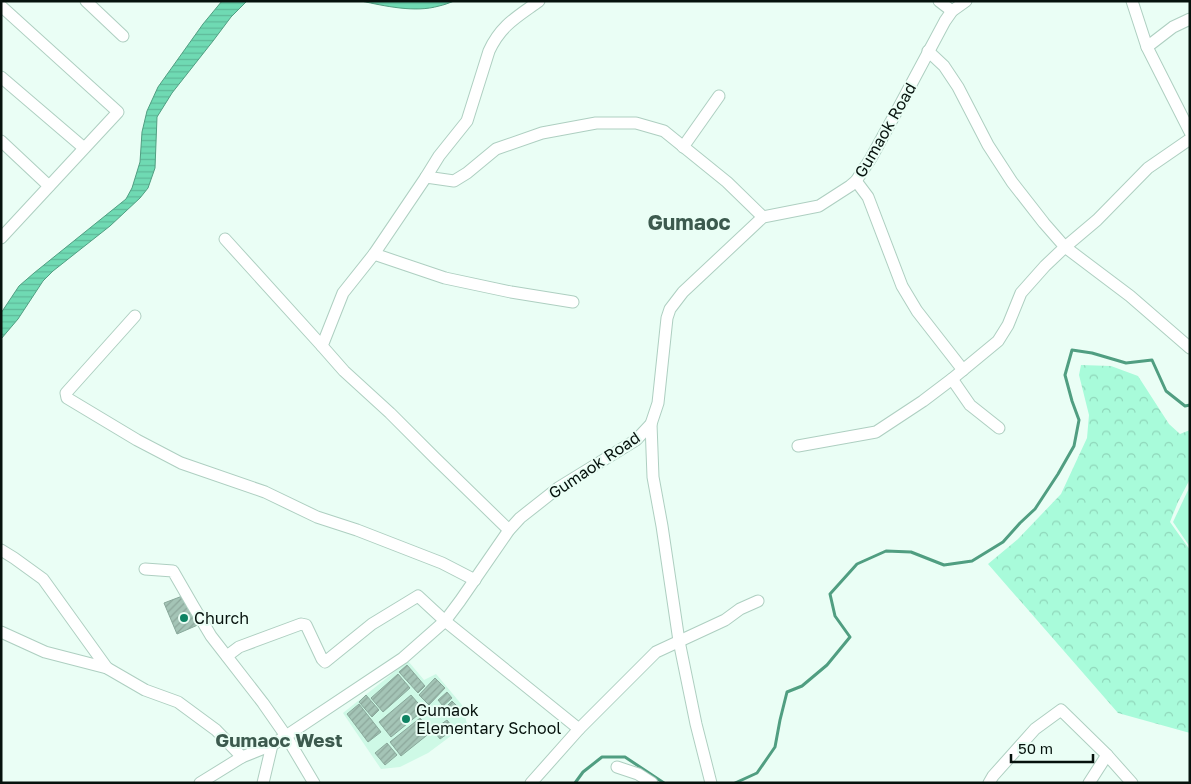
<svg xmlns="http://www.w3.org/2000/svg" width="1191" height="784" font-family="'Golos Text',sans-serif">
	<defs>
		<pattern id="forest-crowns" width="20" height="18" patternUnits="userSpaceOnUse" patternTransform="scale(1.25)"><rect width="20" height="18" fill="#a8fbda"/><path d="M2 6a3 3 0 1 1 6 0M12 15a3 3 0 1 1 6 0" fill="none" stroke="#8fd6ba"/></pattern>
		<pattern id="water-rules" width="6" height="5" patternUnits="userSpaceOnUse" patternTransform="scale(1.25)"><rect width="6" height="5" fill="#6fdab3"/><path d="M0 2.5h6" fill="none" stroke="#5fba99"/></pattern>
		<pattern id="building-hatch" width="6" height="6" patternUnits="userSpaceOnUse" patternTransform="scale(1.25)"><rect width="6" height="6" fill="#a4c4b6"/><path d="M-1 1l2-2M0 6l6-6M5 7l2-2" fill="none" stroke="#8ca79b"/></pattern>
	</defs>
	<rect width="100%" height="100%" fill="#eafef5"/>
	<!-- built -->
	<path fill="#cef9e6" d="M408 661 424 680 436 674 462 705 467 724 428 753 400 767 381 769 343 713Z"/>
	<!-- forest -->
	<path fill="url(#forest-crowns)" d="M1081 365 1111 366 1138 376 1169 424 1180 434 1190 430V479L1178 502 1170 522 1190 550V733L1118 713 988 564 1018 539 1061 494 1087 438 1089 415 1079 375Z"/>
	<!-- park -->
	<path fill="#a8fbda" d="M1190 486V547L1173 522Z"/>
	<!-- water -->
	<g fill="url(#water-rules)" stroke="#509e81">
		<path d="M222 1H247L231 17 213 41 172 93 157 117 155 168 148 188 140 198 110 226 53 271 43 281 18 319 1 339V313L19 286 34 273 126 199 132 188 140 162 142 132 147 111 158 87 203 24Z"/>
		<path d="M361 1H454C449 3 444 5 439 6 415 13 385 6 361 1Z"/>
	</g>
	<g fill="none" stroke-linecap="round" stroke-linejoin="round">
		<!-- stream -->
		<g stroke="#509e81" stroke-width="3">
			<path d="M575 783 583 772 602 757H625L664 783"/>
			<path d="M735 783 757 773 775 747 780 720 787 692 802 686 827 665 850 637 835 616 830 594 857 564 886 551 911 552 944 565 972 561 1003 542 1020 523 1035 509 1058 474 1074 446 1079 420 1072 401 1065 375 1072 350 1092 353 1126 363 1152 360 1166 391 1185 406 1190 405"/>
		</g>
	</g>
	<!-- building -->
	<g fill="url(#building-hatch)" stroke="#88a89a">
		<path d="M185 595 200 624 177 634 164 603Z"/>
		<path d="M407 665 425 686 418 693 399 672Z"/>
		<path d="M398 674 410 688 383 712 371 698Z"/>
		<path d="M435 678 445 688 429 705 419 695Z"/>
		<path d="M447 692 452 698 443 706 438 700Z"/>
		<path d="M366 695 379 710 372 717 359 702Z"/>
		<path d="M411 695 424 710 391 737 379 722Z"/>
		<path d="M452 701 458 707 451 714 445 708Z"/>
		<path d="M359 704 381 732 368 742 347 714Z"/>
		<path d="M420 718 431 732 401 756 390 742Z"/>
		<path d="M447 720 454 729 440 739 433 730Z"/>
		<path d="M387 743 397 755 385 765 375 753Z"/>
	</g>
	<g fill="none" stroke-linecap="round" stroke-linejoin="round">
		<!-- minor casing -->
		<g stroke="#aecfc1" stroke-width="13">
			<g id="minor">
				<path d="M86 1 123 36"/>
				<path d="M939 1 952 11"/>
				<path d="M1132 1 1147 47 1190 132"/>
				<path d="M1 6 118 112 1 238"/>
				<path d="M1147 47 1173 27 1190 19"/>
				<path d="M928 51 944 66 958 87 988 145 1012 182 1044 223 1065 247 1130 296 1190 348"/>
				<path d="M1 77 84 148"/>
				<path d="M1 141 49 186"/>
				<path d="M683 147 719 96"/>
				<path d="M426 177 439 156 467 121 489 51C501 25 517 17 539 1"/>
				<path d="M856 181 868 197 902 286 917 311 963 370"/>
				<path d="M225 239 322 346"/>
				<path d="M374 254 445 278 511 292 573 302"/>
				<path d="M135 316 66 393 67 398 137 440 181 463 265 492 317 517 357 530 442 563 475 580"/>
				<path d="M952 379 970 405 999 428"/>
				<path d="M651 424 653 477 662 526 679 641 696 724 711 783"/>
				<path d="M798 446 876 432 923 401 952 379 998 341 1008 325 1021 293 1045 266 1065 247 1097 220 1148 168 1190 139"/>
				<path d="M509 530 435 458 390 413 344 371 322 346 343 293 374 254 426 177 454 181 467 173 496 149 542 133 596 123H636L664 131 727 182 763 217"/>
				<path d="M1 550 14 558 43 579 107 668"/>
				<path d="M145 569 173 571 192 604 211 636 263 703 286 736 314 783"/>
				<path d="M1 632 45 652 107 668 145 690 178 702 216 730 242 757"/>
				<path d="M227 656 239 647 301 624 306 625 322 659 325 662 372 624 418 596 445 621 579 729"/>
				<path d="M617 767 638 774 652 783"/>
				<path d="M200 783 242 757 272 745 286 736 403 658 445 621 460 601 509 530 520 518 558 488 636 440 651 424 658 403 667 318 670 309 683 292 763 217 819 206 850 186 856 181 871 158 899 107 945 21 952 11 966 1"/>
				<path d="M263 783 272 745"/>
				<path d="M531 783 579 729 656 652 725 620 740 609 758 601"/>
				<path d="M989 783 993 776 1035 729 1061 710 1107 755 1132 783"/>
				<path d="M1089 783 1107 755"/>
			</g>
		</g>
		<!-- minor -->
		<use href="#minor" stroke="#fff" stroke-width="11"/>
	</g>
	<!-- markers -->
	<g fill="#0e8363" stroke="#eafef5" stroke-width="2">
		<circle cx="184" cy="618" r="5"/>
		<circle cx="406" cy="719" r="5"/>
	</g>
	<g text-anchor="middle" stroke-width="4" stroke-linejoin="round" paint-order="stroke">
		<!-- street labels -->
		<g font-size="16" fill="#06120d" stroke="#eafef5">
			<text transform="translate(885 130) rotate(-60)" y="6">Gumaok Road</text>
			<text transform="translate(594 465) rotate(-34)" y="6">Gumaok Road</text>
		</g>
		<!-- poi labels -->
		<g font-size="16" fill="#06120d" stroke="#eafef5" text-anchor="start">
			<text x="194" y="624">Church</text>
			<text x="416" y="716">Gumaok<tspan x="416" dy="18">Elementary School</tspan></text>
		</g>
		<!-- quarter labels -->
		<g font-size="19" font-weight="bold" fill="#3c5a4e" stroke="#eafef5">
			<text x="279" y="747">Gumaoc West</text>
		</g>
		<!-- district labels -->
		<g font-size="21" font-weight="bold" fill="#3c5a4e" stroke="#eafef5">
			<text x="689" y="230">Gumaoc</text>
		</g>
	</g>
	<!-- border -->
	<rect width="1191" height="784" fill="none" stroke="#06120d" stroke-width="5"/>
	<!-- scale -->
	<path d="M1011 754v8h82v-8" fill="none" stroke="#06120d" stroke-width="2.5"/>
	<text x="1018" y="754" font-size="15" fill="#06120d" stroke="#eafef5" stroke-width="4" paint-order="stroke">50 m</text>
</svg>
